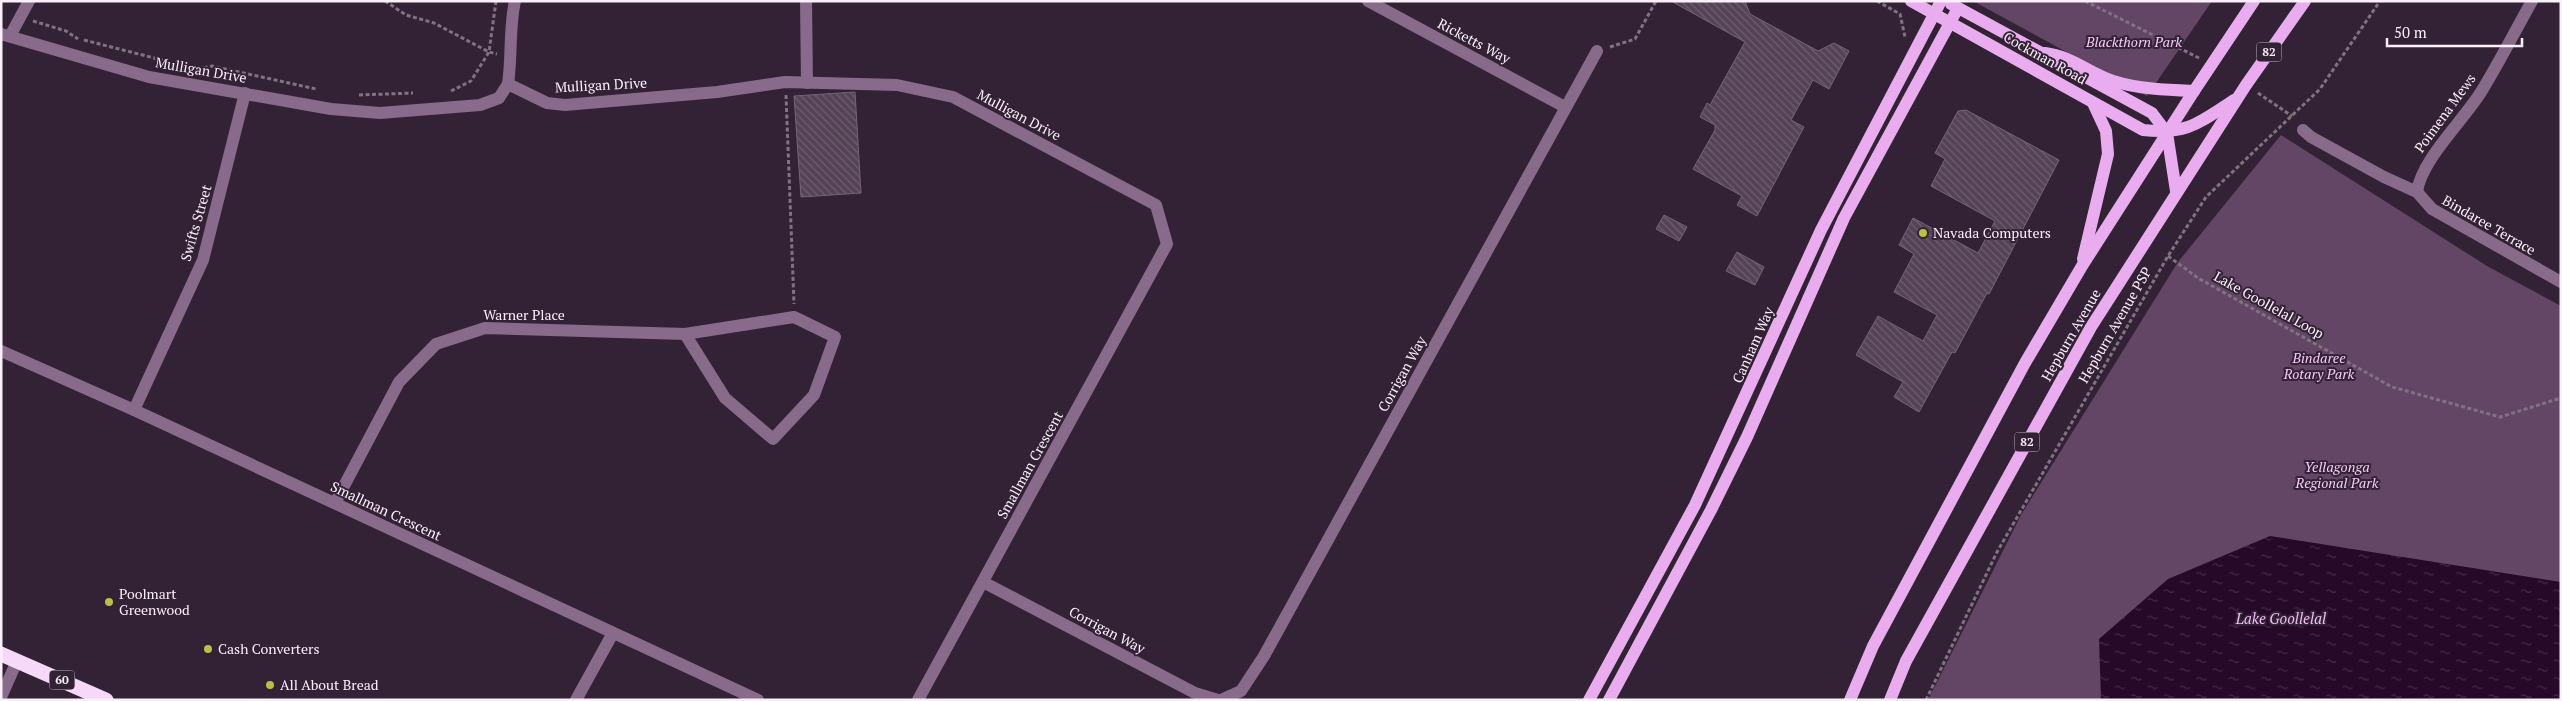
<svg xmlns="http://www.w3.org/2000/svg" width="2562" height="701" font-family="'PT Serif',serif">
	<defs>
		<pattern id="water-ripples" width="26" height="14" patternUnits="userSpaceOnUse" patternTransform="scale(1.25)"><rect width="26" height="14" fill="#260829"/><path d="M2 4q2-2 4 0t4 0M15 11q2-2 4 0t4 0" fill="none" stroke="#462c49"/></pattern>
		<pattern id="building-back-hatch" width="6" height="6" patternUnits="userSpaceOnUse" patternTransform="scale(1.25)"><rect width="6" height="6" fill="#554256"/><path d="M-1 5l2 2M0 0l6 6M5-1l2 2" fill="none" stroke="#6e5e6f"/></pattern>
	</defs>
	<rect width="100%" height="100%" fill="#332235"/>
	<!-- green -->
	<g fill="#634566">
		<path d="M1973 1H2212L2147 96Z"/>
		<path d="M2281 135 2487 266 2561 306V700H1928L2021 515 2178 262Z"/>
	</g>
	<!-- water -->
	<path fill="url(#water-ripples)" d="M2270 536 2561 582V700H2101L2099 639 2168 579Z"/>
	<!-- building -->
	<g fill="url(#building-back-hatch)" stroke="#776379">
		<path d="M1671 1H1745L1750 14 1818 51 1834 43 1849 51 1829 89 1813 80 1791 120 1804 127 1757 216 1737 205 1742 196 1693 169 1715 130V125L1700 117 1707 103 1710 105 1745 42Z"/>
		<path d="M855 92 861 193 801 197 794 96Z"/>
		<path d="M1966 110 2059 160 1989 294 1987 293 1955 353 1952 352 1919 412 1894 397 1903 382 1856 355 1878 316 1923 341 1937 315 1894 292 1914 254 1899 245 1913 218 1978 253 1995 221 1931 186 1945 159 1935 153 1958 111Z"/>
		<path d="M1664 215 1687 227 1679 241 1656 229Z"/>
		<path d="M1737 252 1764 267 1755 285 1726 271Z"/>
	</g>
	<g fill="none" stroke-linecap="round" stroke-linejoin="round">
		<!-- path -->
		<g stroke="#817282" stroke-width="3" stroke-dasharray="4 2.5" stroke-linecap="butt">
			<path d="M385 1 406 15 434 23 489 52 471 81 449 92"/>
			<path d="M496 1 489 52 497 54"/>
			<path d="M1877 1 1900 14 1905 37"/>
			<path d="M2085 1 2199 58"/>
			<path d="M33 21 66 31 78 39"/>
			<path d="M84 40 197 69 212 66 316 89"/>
			<path d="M1610 47 1635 39 1656 1"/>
			<path d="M2258 93 2292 116"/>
			<path d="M359 95 413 93"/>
			<path d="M786 95 794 304"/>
			<path d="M2168 256 2198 278 2392 387 2500 417 2561 398"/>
			<path d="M1926 700 1997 552 2168 256 2206 197 2320 89 2380 1"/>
		</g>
		<!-- minor -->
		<g stroke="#886b8b" stroke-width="12">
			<path d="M806 1 807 83"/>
			<path d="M1368 1 1565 107"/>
			<path d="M1 34 149 77 331 109 380 113 480 105 499 98 508 84 547 103 565 105 717 92 785 82 897 85 953 97 1156 205 1167 244 918 700"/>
			<path d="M10 36 29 1"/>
			<path d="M508 84C512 57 509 28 515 1"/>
			<path d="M2303 130 2311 137 2384 177 2417 192 2432 209 2561 282"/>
			<path d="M2417 192C2421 160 2463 121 2481 92 2499 63 2515 31 2532 1"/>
			<path d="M1 351 134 410 758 700"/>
			<path d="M134 410 203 260 245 93"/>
			<path d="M335 503 399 382 436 344 485 328 685 334 794 317 835 337 814 395 773 439 725 398 685 334"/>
			<path d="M983 582 1195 693 1218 700"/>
			<path d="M1 697 17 661"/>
			<path d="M576 700 613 633"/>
			<path d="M1221 700 1241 691 1264 656 1597 51"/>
		</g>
		<!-- major -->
		<g stroke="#e9acee" stroke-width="12">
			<path d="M1911 1 2143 130C2187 135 2199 123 2234 100"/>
			<path d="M1951 4 2152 113 2167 133 2176 191"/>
			<path d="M2045 53C2071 56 2089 73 2113 81 2138 89 2167 90 2194 91"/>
			<path d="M2083 259 2108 154 2106 131 2093 103"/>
			<path d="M1589 700 1695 505 1821 230 1941 1"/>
			<path d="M1609 700 1711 510 1747 437 1844 218 1958 8"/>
			<path d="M1850 700 1873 646 2025 363 2082 266 2194 91 2254 1"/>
			<path d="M1890 700 1906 661 2091 327 2246 85 2305 1"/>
		</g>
		<!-- highway -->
		<path stroke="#f6d9f8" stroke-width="15" d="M1 654 106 700"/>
	</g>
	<!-- markers -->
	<g fill="#b7c148" stroke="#332235" stroke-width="2">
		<circle cx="1923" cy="233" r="5"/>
		<circle cx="109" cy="602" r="5"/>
		<circle cx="208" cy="649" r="5"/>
		<circle cx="270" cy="685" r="5"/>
	</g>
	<g text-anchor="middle" stroke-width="4" stroke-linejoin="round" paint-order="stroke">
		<!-- shield labels -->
		<g fill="#332235" stroke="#bfb2c0" stroke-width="1">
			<rect x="2256.5" y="42.5" width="25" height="19" rx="4"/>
			<rect x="2014.5" y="432.5" width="25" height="19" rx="4"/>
			<rect x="49.5" y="670.5" width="25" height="19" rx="4"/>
		</g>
		<g font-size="12" font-weight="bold" fill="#fbeffb">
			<text x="2269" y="56">82</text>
			<text x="2027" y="446">82</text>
			<text x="62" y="684">60</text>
		</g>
		<!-- street labels -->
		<g font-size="14" fill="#fbeffb" stroke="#332235">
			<text transform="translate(1474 41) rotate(28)" y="5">Ricketts Way</text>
			<text transform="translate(2045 58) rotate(29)" y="5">Cockman Road</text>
			<text transform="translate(201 70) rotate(10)" y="5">Mulligan Drive</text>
			<text transform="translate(601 85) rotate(-3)" y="5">Mulligan Drive</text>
			<text transform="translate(2445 113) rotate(-54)" y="5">Poimena Mews</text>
			<text transform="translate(1019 115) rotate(28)" y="5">Mulligan Drive</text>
			<text transform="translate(196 223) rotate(-74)" y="5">Swifts Street</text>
			<text transform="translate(2489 225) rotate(30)" y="5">Bindaree Terrace</text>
			<text transform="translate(2269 305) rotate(29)" y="5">Lake Goollelal Loop</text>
			<text x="524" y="320">Warner Place</text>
			<text transform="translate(2115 325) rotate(-60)" y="5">Hepburn Avenue PSP</text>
			<text transform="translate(2071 335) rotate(-60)" y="5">Hepburn Avenue</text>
			<text transform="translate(1753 345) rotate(-66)" y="5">Canham Way</text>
			<text transform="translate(1402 374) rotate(-61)" y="5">Corrigan Way</text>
			<text transform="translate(1030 465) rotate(-61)" y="5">Smallman Crescent</text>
			<text transform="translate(386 511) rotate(25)" y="5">Smallman Crescent</text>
			<text transform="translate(1107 630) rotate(28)" y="5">Corrigan Way</text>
		</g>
		<!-- park labels -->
		<g font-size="14" font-style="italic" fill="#f7cafa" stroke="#332235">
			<text x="2134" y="47">Blackthorn Park</text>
			<text x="2319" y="363">Bindaree<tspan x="2319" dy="16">Rotary Park</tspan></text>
			<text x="2337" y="472">Yellagonga<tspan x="2337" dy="16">Regional Park</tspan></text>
		</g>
		<!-- poi labels -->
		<g font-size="14" fill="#fbeffb" stroke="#332235" text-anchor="start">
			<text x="1933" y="238">Navada Computers</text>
			<text x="119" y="599">Poolmart<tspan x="119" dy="16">Greenwood</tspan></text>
			<text x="218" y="654">Cash Converters</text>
			<text x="280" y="690">All About Bread</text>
		</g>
		<!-- water labels -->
		<g font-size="15" font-style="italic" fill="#f1b9f6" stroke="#332235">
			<text x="2281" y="624">Lake Goollelal</text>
		</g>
	</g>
	<!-- border -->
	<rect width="2562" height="701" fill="none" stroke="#fbeffb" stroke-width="5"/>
	<!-- scale -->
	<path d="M2387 38v8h135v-8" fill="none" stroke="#fbeffb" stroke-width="2.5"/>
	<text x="2394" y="38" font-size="15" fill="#fbeffb" stroke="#332235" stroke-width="4" paint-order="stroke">50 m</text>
</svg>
